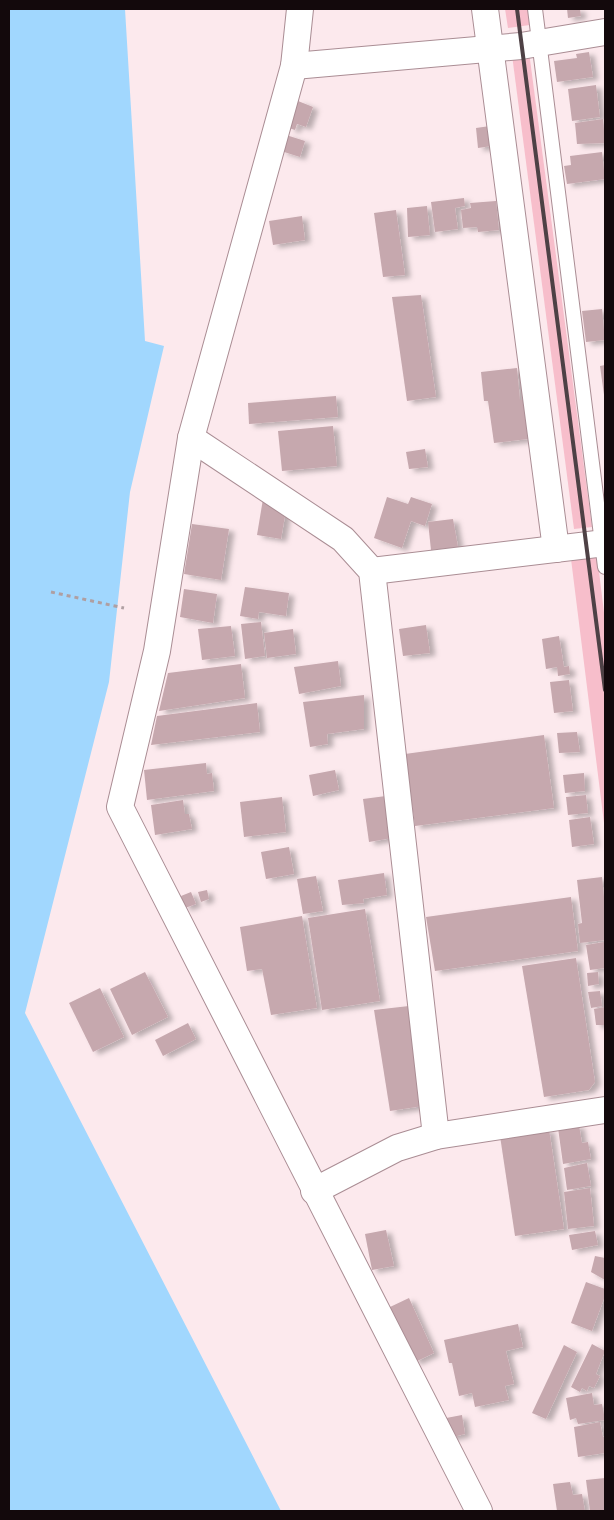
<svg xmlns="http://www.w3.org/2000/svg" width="614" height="1520" font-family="'DM Sans',sans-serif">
	<defs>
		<filter id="shadow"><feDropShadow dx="5.5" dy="3" stdDeviation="2.5" flood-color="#0004"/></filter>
	</defs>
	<rect width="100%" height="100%" fill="#fce9ed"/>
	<!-- green -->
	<g fill="#f7becb">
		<path d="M505 9H528L530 25 508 28Z"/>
		<path d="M529 52 592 527 574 529 512 55Z"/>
		<path d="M597 555 605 621V831L571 559Z"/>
	</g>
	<!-- water -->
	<path fill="#a1d7fe" d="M9 9H125L145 341 164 346 130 492 109 682 25 1013 281 1511H9Z"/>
	<!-- building -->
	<g fill="#c6a8ae" filter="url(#shadow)">
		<path d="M567 9H580L581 16 568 18Z"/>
		<path d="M589 52 593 77 557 82 554 61 577 58 576 54Z"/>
		<path d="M596 85 600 117 572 121 568 89Z"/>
		<path d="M298 101 313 107 306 127 297 124 295 130 289 128Z"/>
		<path d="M603 119 605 143 577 144 575 123Z"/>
		<path d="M490 126 492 146 478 148 476 128Z"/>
		<path d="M286 135 305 141 300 157 281 151Z"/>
		<path d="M602 152 605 179 567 184 564 166 571 165 570 156Z"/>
		<path d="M464 198 465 206 455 208 458 229 435 232 431 202Z"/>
		<path d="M496 201 499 230 478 232 477 227 463 228 461 210 471 208 470 203Z"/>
		<path d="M427 206 430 235 408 237 407 208Z"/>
		<path d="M396 210 405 275 383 277 374 213Z"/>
		<path d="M302 216 305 240 273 245 269 221Z"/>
		<path d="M421 295 436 397 407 401 392 297Z"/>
		<path d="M602 309 605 340 586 342 582 311Z"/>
		<path d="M605 365V395H604L600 366Z"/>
		<path d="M517 368 520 400H523L528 439 494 443 488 401H484L481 372Z"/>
		<path d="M336 396 338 417 249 424 248 403Z"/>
		<path d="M333 426 337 466 282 471 278 431Z"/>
		<path d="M425 449 428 467 409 469 406 452Z"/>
		<path d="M387 497 408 504 411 497 432 504 425 526 411 521 402 548 374 538Z"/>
		<path d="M263 499 286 510 281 539 257 535Z"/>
		<path d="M453 519 458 547 431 550 428 522Z"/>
		<path d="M192 524 229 529 221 580 184 574Z"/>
		<path d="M245 587 289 593 286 616 259 612 258 619 240 616Z"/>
		<path d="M184 589 217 594 213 623 180 617Z"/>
		<path d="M261 622 265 656 245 659 241 624Z"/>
		<path d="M426 625 430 653 403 656 399 629Z"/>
		<path d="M231 626 235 656 202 660 198 629Z"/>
		<path d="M293 629 296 654 267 658 264 633Z"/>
		<path d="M559 636 564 667 569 666 570 674 558 676 557 667 546 669 542 639Z"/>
		<path d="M338 661 341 686 299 694 294 667Z"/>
		<path d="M241 664 245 698 159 711 168 673Z"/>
		<path d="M569 680 573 711 554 713 550 682Z"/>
		<path d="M364 695V729L327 734 328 744 310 747 303 702Z"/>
		<path d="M257 703 260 732 151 745 157 716Z"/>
		<path d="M577 732 580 752 559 753 557 733Z"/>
		<path d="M544 735 554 808 415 826 405 754Z"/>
		<path d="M206 763 207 774 212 773 214 791 147 800 144 770Z"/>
		<path d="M335 770 339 790 313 796 309 775Z"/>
		<path d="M584 773 585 791 565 793 563 775Z"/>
		<path d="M586 795 588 813 568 815 566 797Z"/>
		<path d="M386 796 392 838 369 842 363 799Z"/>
		<path d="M282 797 286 832 244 837 240 802Z"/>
		<path d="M183 800 185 814H189L192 829 155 835 151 805Z"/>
		<path d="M590 817 594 844 572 847 569 820Z"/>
		<path d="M289 847 294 874 266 879 261 852Z"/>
		<path d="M384 873 387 895 363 899 364 903 342 905 338 880Z"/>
		<path d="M316 876 323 911 303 914 297 879Z"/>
		<path d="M602 877 605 907V940L580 943 578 924 582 923 577 880Z"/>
		<path d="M207 890 209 899 201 902 198 892Z"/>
		<path d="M191 892 196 904 185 908 181 896Z"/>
		<path d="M571 897 578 951 435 971 426 917Z"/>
		<path d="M365 909 380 1001 322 1010 308 918Z"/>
		<path d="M302 916 317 1008 271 1015 262 969 247 971 240 927Z"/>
		<path d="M604 942 605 968 590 970 586 945Z"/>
		<path d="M576 958 595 1082 589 1090 544 1097 522 966Z"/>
		<path d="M145 972 168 1017 132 1035 110 989Z"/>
		<path d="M598 972 599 984 588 986 587 973Z"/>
		<path d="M100 988 124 1037 93 1052 69 1003Z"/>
		<path d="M600 991 602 1006 591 1008 588 992Z"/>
		<path d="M409 1006 423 1106 390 1111 374 1010Z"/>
		<path d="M605 1007V1025H596L594 1009Z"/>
		<path d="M188 1023 196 1039 163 1056 155 1040Z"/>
		<path d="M579 1125 582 1143 588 1142 591 1159 563 1164 558 1128Z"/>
		<path d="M549 1129 564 1229 515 1236 500 1136Z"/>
		<path d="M587 1163 591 1186 567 1190 564 1168Z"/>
		<path d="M590 1188 594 1226 568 1229 564 1192Z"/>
		<path d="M386 1230 394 1266 372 1270 365 1234Z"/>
		<path d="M595 1231 598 1245 572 1250 569 1235Z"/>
		<path d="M595 1256 605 1258V1280L591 1272Z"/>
		<path d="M586 1282 605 1289V1296L592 1331 571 1323Z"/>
		<path d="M409 1298 434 1353 415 1362 390 1307Z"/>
		<path d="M518 1324 523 1347 506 1351 514 1384 505 1386 509 1400 475 1407 472 1393 459 1396 452 1363H449L444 1340Z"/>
		<path d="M592 1344 605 1351 596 1374 600 1376 594 1388 589 1386 587 1391 582 1388 580 1392 571 1387Z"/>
		<path d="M564 1345 577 1352 546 1419 532 1413Z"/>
		<path d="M592 1393 594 1405 602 1404 605 1420 578 1424 576 1418 570 1420 566 1398Z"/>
		<path d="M462 1415 465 1434 449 1438 441 1419Z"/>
		<path d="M600 1422 603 1437 605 1436V1453L578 1457 574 1427Z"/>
		<path d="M605 1478V1511H590L586 1480Z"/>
		<path d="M570 1482 573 1495 582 1494 585 1511H557L553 1484Z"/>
	</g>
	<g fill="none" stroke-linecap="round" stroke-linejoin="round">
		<!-- lane casing -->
		<g stroke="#aa8d94" stroke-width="16">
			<path id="lane" d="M535 9 605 567"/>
		</g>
		<!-- street casing -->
		<g stroke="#aa8d94" stroke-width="28">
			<g id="street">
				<path d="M300 9 294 66 191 438 157 651 120 807 479 1511"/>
				<path d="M485 9 556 549"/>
				<path d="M294 66 521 46 605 32"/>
				<path d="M191 438 343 539 372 571 436 1136"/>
				<path d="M372 571 605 543"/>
				<path d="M314 1191 397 1148 436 1136 605 1110"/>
			</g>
		</g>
		<!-- path -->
		<path stroke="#af9fa2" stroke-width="3" stroke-dasharray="4 4" stroke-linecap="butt" d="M51 592 124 608"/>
		<!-- lane -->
		<use href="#lane" stroke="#fff" stroke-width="14"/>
		<!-- street -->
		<use href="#street" stroke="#fff" stroke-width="26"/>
		<!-- rail -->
		<path stroke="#4e4145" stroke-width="4" d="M517 9 605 690"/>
	</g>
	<!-- border -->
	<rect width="614" height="1520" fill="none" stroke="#13090c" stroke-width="20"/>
</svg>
